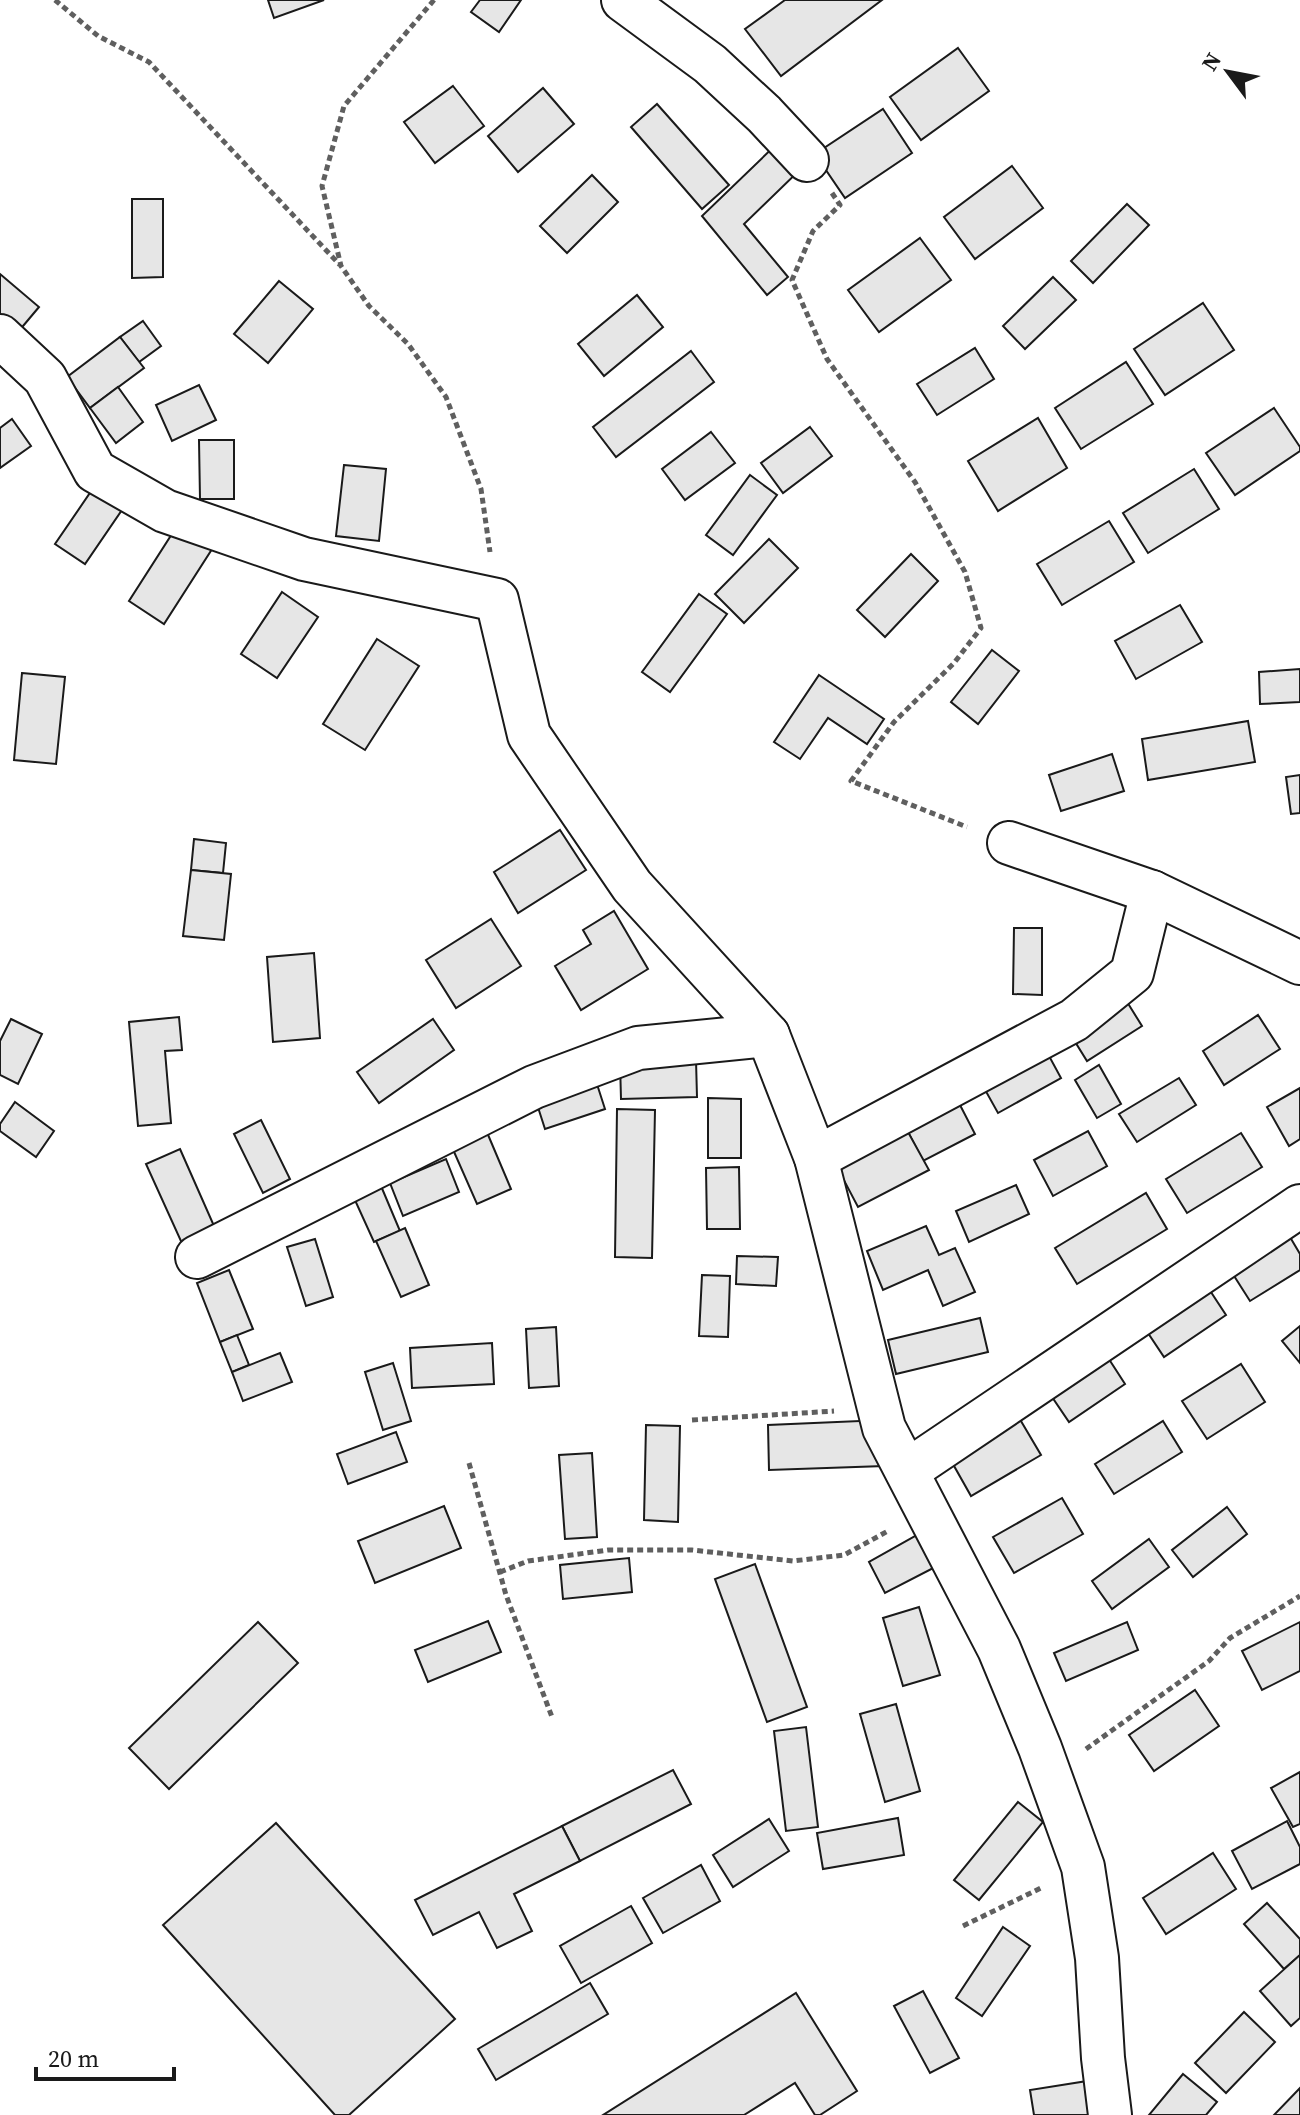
<svg xmlns="http://www.w3.org/2000/svg" width="1300" height="2115" font-family="'Source Serif 4',serif">
	<rect width="100%" height="100%" fill="#fff"/>
	<!-- building -->
	<g fill="#e6e6e6" stroke="#1a1a1a" stroke-width="2">
		<path d="M268 0H324L274 18Z"/>
		<path d="M480 0H521L499 32 471 12Z"/>
		<path d="M785 0H882L781 76 745 29Z"/>
		<path d="M958 48 989 91 921 140 890 97Z"/>
		<path d="M453 86 484 126 435 163 404 122Z"/>
		<path d="M543 88 574 124 518 172 488 136Z"/>
		<path d="M657 104 729 185 702 209 631 127Z"/>
		<path d="M883 109 912 153 845 198 815 154Z"/>
		<path d="M784 137 808 162 744 224 788 277 767 295 702 216Z"/>
		<path d="M1012 166 1043 208 975 259 944 217Z"/>
		<path d="M592 175 618 202 567 253 540 226Z"/>
		<path d="M132 199H163V277L132 278Z"/>
		<path d="M1127 204 1149 225 1093 283 1071 261Z"/>
		<path d="M920 238 951 280 879 332 848 290Z"/>
		<path d="M0 274 39 307 18 332 0 317Z"/>
		<path d="M1053 277 1076 300 1025 349 1003 326Z"/>
		<path d="M279 281 313 309 268 363 234 334Z"/>
		<path d="M637 295 663 327 604 376 578 344Z"/>
		<path d="M1203 303 1234 350 1165 395 1134 349Z"/>
		<path d="M143 321 161 346 139 362 120 337Z"/>
		<path d="M120 337 144 368 90 408 67 377Z"/>
		<path d="M975 348 994 379 937 415 917 384Z"/>
		<path d="M691 351 714 382 616 457 593 427Z"/>
		<path d="M1126 362 1153 404 1081 449 1055 408Z"/>
		<path d="M199 385 216 420 172 441 156 405Z"/>
		<path d="M118 387 143 422 116 443 90 408Z"/>
		<path d="M1274 408 1300 447V451L1235 495 1206 453Z"/>
		<path d="M1038 418 1067 468 998 511 968 461Z"/>
		<path d="M12 419 31 446 0 468V428Z"/>
		<path d="M810 427 832 456 783 493 761 463Z"/>
		<path d="M711 432 735 463 685 500 662 469Z"/>
		<path d="M199 440H234V499H200Z"/>
		<path d="M344 465 386 469 379 541 336 536Z"/>
		<path d="M1194 469 1219 509 1148 553 1123 513Z"/>
		<path d="M750 475 777 495 733 555 706 535Z"/>
		<path d="M94 487 124 507 85 564 55 544Z"/>
		<path d="M1109 521 1134 562 1062 605 1037 564Z"/>
		<path d="M179 523 214 546 164 624 129 601Z"/>
		<path d="M769 539 798 568 744 623 715 594Z"/>
		<path d="M911 554 938 581 885 637 857 610Z"/>
		<path d="M282 592 318 617 277 678 241 654Z"/>
		<path d="M699 594 727 614 670 692 642 672Z"/>
		<path d="M1180 605 1202 642 1136 679 1115 641Z"/>
		<path d="M377 639 419 666 365 750 323 724Z"/>
		<path d="M992 650 1019 671 978 724 951 702Z"/>
		<path d="M1300 669V702L1260 704 1259 672Z"/>
		<path d="M22 673 65 677 56 764 14 760Z"/>
		<path d="M819 675 884 719 867 744 828 718 800 759 774 742Z"/>
		<path d="M1248 721 1255 762 1148 780 1142 739Z"/>
		<path d="M1112 754 1124 791 1061 811 1049 775Z"/>
		<path d="M1300 775V813L1291 814 1286 777Z"/>
		<path d="M560 830 586 870 518 913 494 872Z"/>
		<path d="M194 839 226 843 223 873 191 870Z"/>
		<path d="M191 870 231 874 224 940 183 936Z"/>
		<path d="M614 911 648 969 581 1010 555 966 591 944 583 930Z"/>
		<path d="M491 919 521 966 456 1008 426 960Z"/>
		<path d="M1014 928H1042V995L1013 994Z"/>
		<path d="M314 953 320 1038 273 1042 267 957Z"/>
		<path d="M1124 997 1142 1026 1087 1061 1069 1032Z"/>
		<path d="M1258 1015 1280 1049 1224 1085 1203 1051Z"/>
		<path d="M179 1017 182 1050 165 1051 171 1123 138 1126 129 1022Z"/>
		<path d="M11 1019 42 1034 18 1084 0 1075V1041Z"/>
		<path d="M433 1019 454 1050 379 1103 357 1072Z"/>
		<path d="M1042 1043 1061 1078 998 1113 979 1079Z"/>
		<path d="M696 1060 697 1097 621 1099 620 1062Z"/>
		<path d="M1099 1065 1121 1104 1097 1118 1075 1080Z"/>
		<path d="M595 1078 605 1109 545 1129 535 1098Z"/>
		<path d="M1179 1078 1196 1105 1137 1142 1119 1114Z"/>
		<path d="M1300 1088V1139L1289 1146 1267 1107Z"/>
		<path d="M708 1098 741 1099V1158H708Z"/>
		<path d="M15 1102 54 1131 36 1157 0 1131V1124Z"/>
		<path d="M960 1105 975 1134 923 1161 908 1132Z"/>
		<path d="M617 1109 655 1110 652 1258 615 1257Z"/>
		<path d="M261 1120 290 1179 263 1193 234 1134Z"/>
		<path d="M486 1130 511 1189 477 1204 451 1145Z"/>
		<path d="M1088 1131 1107 1166 1053 1196 1034 1160Z"/>
		<path d="M908 1132 929 1170 858 1207 838 1169Z"/>
		<path d="M1241 1133 1262 1167 1187 1213 1166 1179Z"/>
		<path d="M180 1149 218 1235 185 1250 146 1164Z"/>
		<path d="M446 1159 459 1192 403 1216 390 1183Z"/>
		<path d="M739 1167 740 1229H707L706 1168Z"/>
		<path d="M1016 1185 1029 1214 969 1242 956 1211Z"/>
		<path d="M381 1186 400 1231 374 1242 354 1198Z"/>
		<path d="M1146 1193 1167 1229 1077 1284 1055 1248Z"/>
		<path d="M926 1226 939 1255 955 1248 975 1292 943 1306 928 1270 883 1290 867 1251Z"/>
		<path d="M405 1228 429 1285 401 1297 376 1241Z"/>
		<path d="M1287 1232 1300 1254V1270L1250 1301 1229 1268Z"/>
		<path d="M315 1239 333 1297 306 1306 287 1247Z"/>
		<path d="M737 1256 778 1257 776 1286 736 1284Z"/>
		<path d="M229 1270 253 1329 220 1342 197 1283Z"/>
		<path d="M702 1275 730 1276 728 1337 699 1336Z"/>
		<path d="M1205 1283 1226 1315 1164 1357 1142 1324Z"/>
		<path d="M980 1318 988 1352 896 1374 888 1340Z"/>
		<path d="M1300 1326V1363L1282 1341Z"/>
		<path d="M556 1327 559 1386 529 1388 526 1329Z"/>
		<path d="M237 1335 249 1365 232 1372 220 1342Z"/>
		<path d="M492 1343 494 1384 412 1388 410 1348Z"/>
		<path d="M280 1353 292 1382 243 1401 232 1372Z"/>
		<path d="M1105 1353 1125 1384 1069 1422 1048 1391Z"/>
		<path d="M393 1363 411 1421 383 1430 365 1372Z"/>
		<path d="M1241 1364 1265 1402 1207 1439 1182 1401Z"/>
		<path d="M1018 1416 1041 1455 971 1496 949 1457Z"/>
		<path d="M883 1420 884 1466 769 1470 768 1425Z"/>
		<path d="M1163 1421 1182 1452 1114 1494 1095 1464Z"/>
		<path d="M646 1425 680 1426 678 1522 644 1520Z"/>
		<path d="M396 1432 407 1462 348 1484 337 1454Z"/>
		<path d="M592 1453 597 1537 565 1539 559 1455Z"/>
		<path d="M1062 1498 1083 1534 1014 1573 993 1537Z"/>
		<path d="M444 1506 461 1548 375 1583 358 1541Z"/>
		<path d="M1227 1507 1247 1534 1193 1577 1172 1550Z"/>
		<path d="M926 1530 943 1563 885 1593 869 1562Z"/>
		<path d="M1149 1539 1169 1567 1112 1609 1092 1581Z"/>
		<path d="M629 1558 632 1592 563 1599 560 1565Z"/>
		<path d="M755 1564 807 1707 767 1722 715 1579Z"/>
		<path d="M919 1607 940 1675 903 1686 883 1618Z"/>
		<path d="M488 1621 501 1652 428 1682 415 1650Z"/>
		<path d="M258 1622 298 1663 169 1789 129 1748Z"/>
		<path d="M1127 1622 1138 1650 1066 1681 1054 1653Z"/>
		<path d="M1300 1622V1671L1262 1690 1242 1651Z"/>
		<path d="M1195 1690 1219 1726 1154 1771 1129 1735Z"/>
		<path d="M896 1704 920 1791 885 1802 860 1714Z"/>
		<path d="M806 1727 818 1827 786 1831 774 1731Z"/>
		<path d="M673 1770 691 1804 580 1861 562 1826Z"/>
		<path d="M1300 1772V1824L1293 1827 1271 1788Z"/>
		<path d="M1018 1802 1043 1822 979 1900 954 1880Z"/>
		<path d="M898 1818 904 1855 823 1869 817 1833Z"/>
		<path d="M769 1819 789 1851 733 1887 713 1855Z"/>
		<path d="M1287 1821 1300 1847V1864L1252 1889 1232 1851Z"/>
		<path d="M276 1823 455 2019 349 2115H335L163 1925Z"/>
		<path d="M562 1826 580 1861 514 1894 532 1931 497 1948 479 1912 433 1935 415 1900Z"/>
		<path d="M1213 1853 1236 1889 1166 1934 1143 1898Z"/>
		<path d="M701 1865 720 1901 663 1933 643 1898Z"/>
		<path d="M1267 1903 1300 1939V1955L1284 1969 1244 1924Z"/>
		<path d="M631 1906 652 1943 581 1983 560 1946Z"/>
		<path d="M1003 1927 1030 1946 982 2016 956 1998Z"/>
		<path d="M1300 1955V2018L1291 2026 1260 1991Z"/>
		<path d="M590 1983 608 2014 496 2080 478 2049Z"/>
		<path d="M923 1991 959 2058 930 2073 894 2006Z"/>
		<path d="M796 1993 857 2091 820 2115H815L795 2083 744 2115H603Z"/>
		<path d="M1244 2012 1275 2042 1226 2093 1195 2063Z"/>
		<path d="M1183 2074 1217 2102 1206 2115H1149Z"/>
		<path d="M1100 2079 1106 2115H1034L1030 2090Z"/>
		<path d="M1300 2088V2115H1274Z"/>
	</g>
	<g fill="none" stroke-linecap="round" stroke-linejoin="round">
		<!-- street casing -->
		<g stroke="#1a1a1a" stroke-width="46">
			<g id="street">
				<path d="M623 0 710 64 764 114 807 160"/>
				<path d="M0 336 45 378 95 471 165 511 304 559 497 600 529 735 632 886 768 1035 638 1048 534 1087 197 1257"/>
				<path d="M1009 843 1152 892 1300 963"/>
				<path d="M768 1035 816 1158 884 1428 999 1649 1040 1748 1083 1867 1097 1958 1103 2058 1110 2115"/>
				<path d="M816 1158 1074 1020 1132 973 1152 892"/>
				<path d="M907 1471 1300 1206"/>
			</g>
		</g>
		<!-- path -->
		<g stroke="#5f5f5f" stroke-width="5" stroke-dasharray="6 4" stroke-linecap="butt">
			<path d="M55 0 98 36 149 62 340 265"/>
			<path d="M434 0 344 106 322 186 341 266 369 306 408 344 446 397 481 489 490 552"/>
			<path d="M832 193 840 205 813 231 792 280 827 359 915 482 965 572 981 628 954 663 894 722 851 781 967 827"/>
			<path d="M692 1420 834 1411"/>
			<path d="M469 1463 506 1595 552 1717"/>
			<path d="M500 1572 528 1561 608 1550H692L793 1561 844 1555 888 1531"/>
			<path d="M1086 1749 1209 1661 1230 1638 1300 1596"/>
			<path d="M963 1926 1043 1887"/>
		</g>
		<!-- street -->
		<use href="#street" stroke="#fff" stroke-width="42"/>
	</g>
	<!-- north arrow -->
	<g transform="translate(1228 72) rotate(302)" stroke="#ffffff" stroke-width="6" paint-order="stroke">
	<path d="M0-6L14 30L0 20L-14 30Z" fill="#1a1a1a"/>
	<text y="-12" font-size="22" font-weight="bold" text-anchor="middle" fill="#1a1a1a">N</text>
	</g>
	<!-- scale -->
	<path d="M36 2067v12h138v-12" fill="none" stroke="#1a1a1a" stroke-width="4"/>
	<text x="48" y="2067" font-size="24" fill="#1a1a1a" stroke="#ffffff" stroke-width="6" paint-order="stroke">20 m</text>
</svg>
